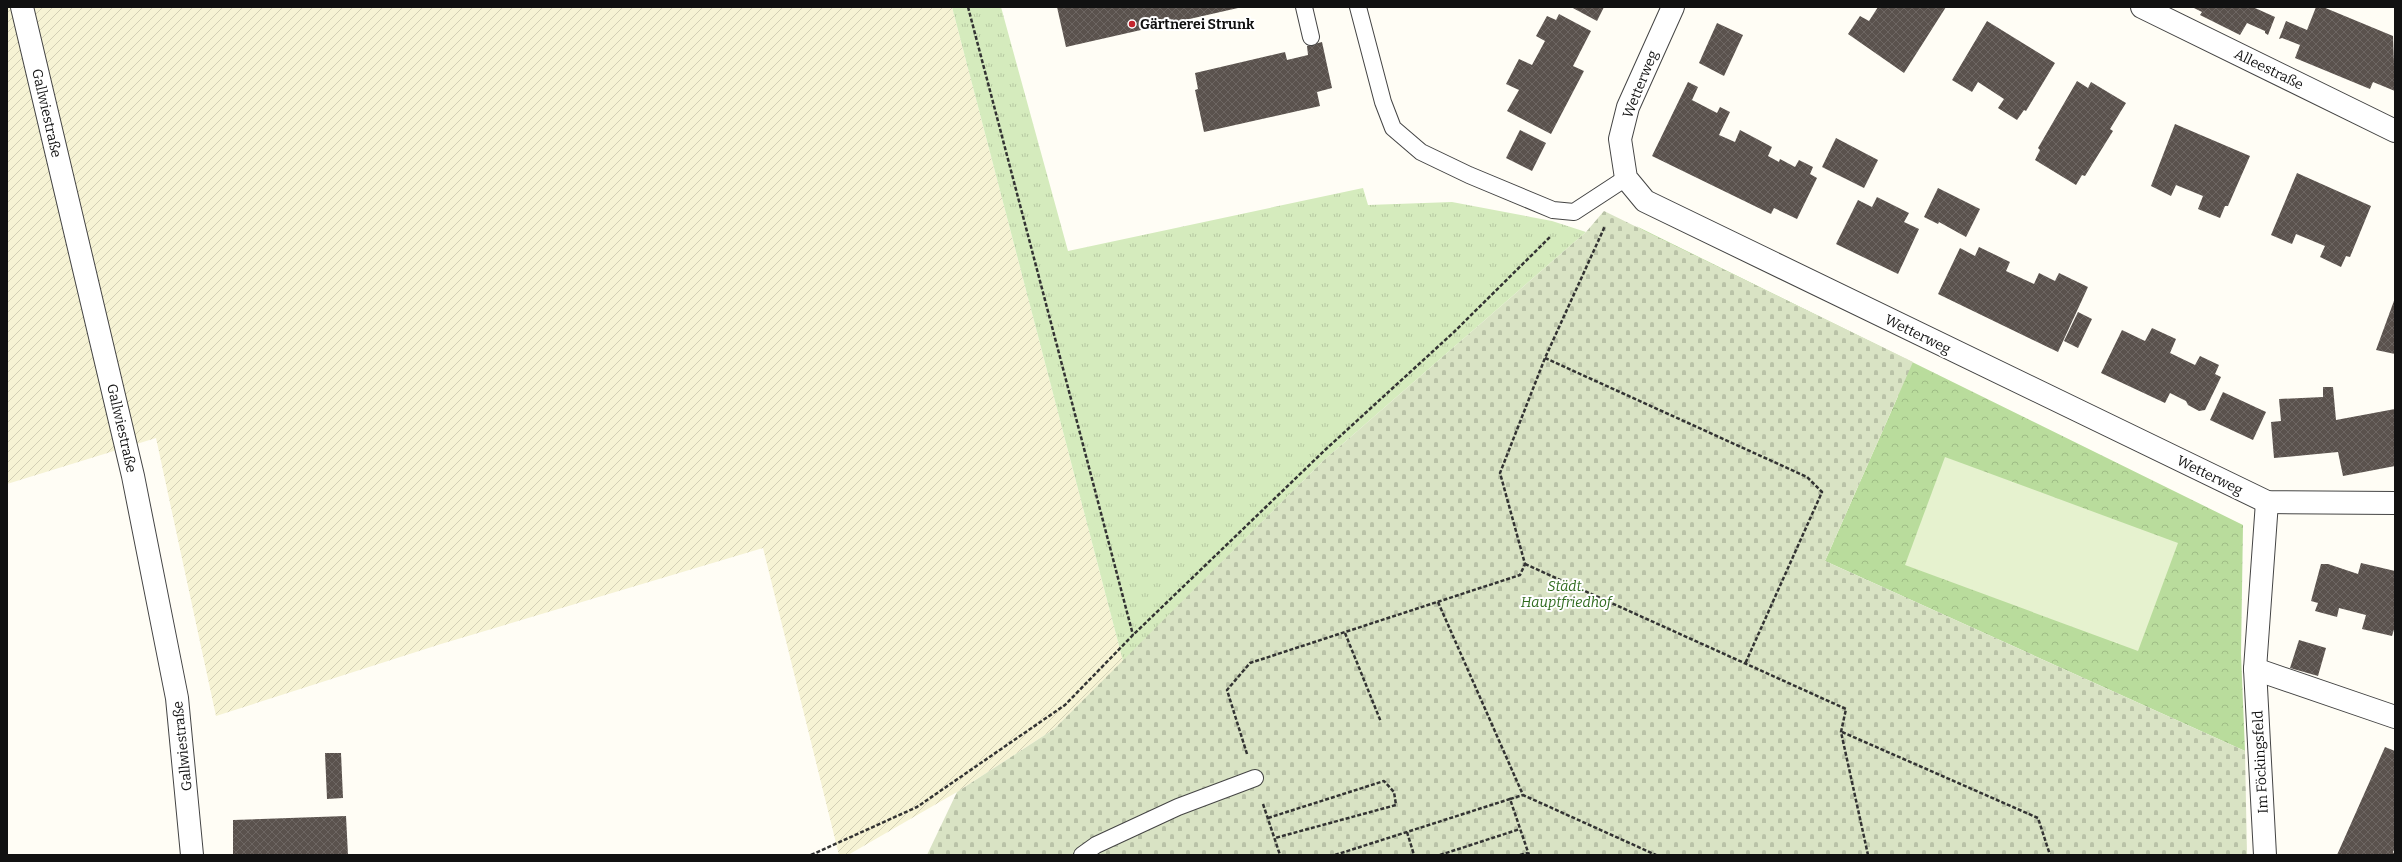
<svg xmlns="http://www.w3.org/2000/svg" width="2402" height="862" font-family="Bitter,serif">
	<defs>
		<pattern id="farmland-furrows" width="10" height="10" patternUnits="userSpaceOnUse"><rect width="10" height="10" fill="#f6f3d4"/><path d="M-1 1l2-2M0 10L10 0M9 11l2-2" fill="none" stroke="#d2cfb5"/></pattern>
		<pattern id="grass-tufts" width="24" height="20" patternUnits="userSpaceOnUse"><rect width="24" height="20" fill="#d5ebbd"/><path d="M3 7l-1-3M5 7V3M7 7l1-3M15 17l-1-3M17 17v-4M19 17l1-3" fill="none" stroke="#b6c8a1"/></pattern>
		<pattern id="forest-crowns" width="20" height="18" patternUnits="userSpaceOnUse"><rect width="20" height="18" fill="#b9dc9c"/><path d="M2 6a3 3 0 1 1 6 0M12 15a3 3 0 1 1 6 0" fill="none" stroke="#9ebc85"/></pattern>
		<pattern id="cemetery-stones" width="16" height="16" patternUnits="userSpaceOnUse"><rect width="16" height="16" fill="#d9e3c4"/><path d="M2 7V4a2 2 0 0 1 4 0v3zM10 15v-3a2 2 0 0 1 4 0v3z" fill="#b9c2a7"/></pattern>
		<pattern id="building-cross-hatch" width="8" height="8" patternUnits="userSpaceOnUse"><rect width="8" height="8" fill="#5a524d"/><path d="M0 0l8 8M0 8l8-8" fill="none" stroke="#6d6662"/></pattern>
	</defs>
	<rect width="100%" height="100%" fill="#fffdf5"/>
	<!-- farmland -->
	<path fill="url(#farmland-furrows)" d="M7 7H952L1123 661 1054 729 957 792 848 855H839L763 548 441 644 216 716 156 438 7 484Z"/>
	<!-- grass -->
	<path fill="url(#grass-tufts)" d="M952 7H1001L1068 251 1363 188 1368 205 1452 202 1552 221 1586 232 1323 461 1123 661Z"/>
	<!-- forest -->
	<path fill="url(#forest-crowns)" d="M1636 226 2243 525 2241 654 2245 751 1825 561 1898 396Z"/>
	<!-- cemetery -->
	<path fill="url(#cemetery-stones)" d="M1604 211 1913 362 1825 561 2245 751 2247 855H927L957 792 1054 729 1323 461 1586 232Z"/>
	<!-- pitch -->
	<path fill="#e6f2cf" d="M1945 457 2178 543 2138 651 1905 565Z"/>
	<!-- building -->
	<g fill="url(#building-cross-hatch)">
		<path d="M1057 7H1238V8L1066 47Z"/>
		<path d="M1571 7H1604L1597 21Z"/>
		<path d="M1878 7H1946L1904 73 1848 34 1860 16 1869 21Z"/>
		<path d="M2192 7H2256L2255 8 2275 17 2268 35 2265 33V31L2247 23 2240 35 2200 15 2202 12Z"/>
		<path d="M2316 7H2323L2393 36 2395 91 2373 82 2370 89 2295 58 2300 45 2282 38 2279 39 2286 21 2307 30Z"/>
		<path d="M1559 14 1591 31 1573 66 1584 71 1551 134 1507 111 1519 90 1506 84 1519 59 1532 65 1545 41 1536 36 1547 16 1556 20Z"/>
		<path d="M1987 21 2055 63 2026 111 2024 110 2017 120 1998 108 2004 99 1978 82 1972 92 1952 80Z"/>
		<path d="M1717 23 1743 35 1724 76 1699 63Z"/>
		<path d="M1322 42 1332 88 1317 92 1320 106 1204 132 1195 90 1198 89 1195 73 1285 52 1287 60 1308 55 1307 46Z"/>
		<path d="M2077 81 2088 88 2091 82 2126 103 2110 129 2113 131 2085 176 2082 175 2076 185 2035 160 2040 150 2038 148Z"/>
		<path d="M1688 82 1698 87 1692 100 1717 113 1720 107 1730 112 1719 135 1735 142 1740 130 1772 147 1768 156 1779 162 1780 159 1795 167 1799 160 1813 167 1810 174 1817 178 1797 219 1774 208 1771 214 1652 156Z"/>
		<path d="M2175 124 2250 156 2228 206H2225L2220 218 2198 209 2203 196 2176 185 2171 196 2151 186Z"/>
		<path d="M1520 130 1546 143 1532 171 1506 158Z"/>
		<path d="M1836 138 1878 160 1864 188 1822 167Z"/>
		<path d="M2297 173 2371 206 2350 257 2346 256 2341 267 2320 257 2325 246 2296 234 2292 244 2271 235Z"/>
		<path d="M1938 188 1980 209 1966 237 1939 222 1938 224 1924 217Z"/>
		<path d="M1877 197 1909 213 1904 222 1919 229 1898 274 1836 244 1858 200 1872 207Z"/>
		<path d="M1979 247 2010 262 2006 271 2034 284 2039 273 2055 281 2059 273 2088 287 2058 352 1938 294 1960 248 1975 256Z"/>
		<path d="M2395 298V354L2376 350Z"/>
		<path d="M2078 312 2092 319 2078 348 2064 341Z"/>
		<path d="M2152 328 2176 339 2170 353 2195 365 2200 356 2219 365 2215 374 2221 377 2205 410 2199 411 2188 405 2186 401 2170 393 2165 403 2101 373 2122 330 2145 341Z"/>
		<path d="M2323 387H2333L2336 420 2395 409V466L2343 476 2338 452 2274 458 2271 422 2281 421 2279 399 2323 397Z"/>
		<path d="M2223 392 2266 412 2253 440 2210 420Z"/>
		<path d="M2361 563 2395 571V626L2392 636 2362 629 2366 615 2339 608 2337 617 2315 611 2318 603 2311 601 2321 564H2328L2358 574Z"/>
		<path d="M2299 640 2326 648 2318 676 2290 668Z"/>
		<path d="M2385 747 2395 751V848L2393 852 2395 855H2337Z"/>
		<path d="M325 753H341L343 798 327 799Z"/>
		<path d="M346 816 348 855H233V820Z"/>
	</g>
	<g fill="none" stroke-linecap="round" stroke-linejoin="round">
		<!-- service casing -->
		<g stroke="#444" stroke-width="18">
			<g id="service">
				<path d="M1304 7 1311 37"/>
				<path d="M1358 7 1383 102 1393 128 1421 152 1469 175 1553 210 1574 212 1626 178"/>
				<path d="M1082 855 1096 845 1178 807 1255 778"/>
			</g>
		</g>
		<!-- minor casing -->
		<g stroke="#444" stroke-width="24">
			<g id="minor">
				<path d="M22 7 133 476 177 698 192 855"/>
				<path d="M1673 7 1628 107 1620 139 1626 178 1645 201 2267 502 2395 503"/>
				<path d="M2142 7 2395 131"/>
				<path d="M2255 669 2395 717"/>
				<path d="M2265 855 2255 669 2267 502"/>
			</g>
		</g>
		<!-- path -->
		<g stroke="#333" stroke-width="2.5" stroke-dasharray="4 2" stroke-linecap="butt">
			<path d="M968 7 1133 635"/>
			<path d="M1545 358 1807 477 1822 492 1745 664"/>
			<path d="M1525 564 1846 709 1841 732 1868 855"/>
			<path d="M1438 602 1523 795 1656 855"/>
			<path d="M1345 633 1381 722"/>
			<path d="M1842 732 2038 818 2050 855"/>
			<path d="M1247 754 1227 690 1250 663 1520 575 1525 564 1500 473 1545 358 1605 226"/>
			<path d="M1510 799 1523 795"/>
			<path d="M1263 804 1280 855"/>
			<path d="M1268 818 1384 781 1394 792 1396 805 1275 838"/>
			<path d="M1407 832 1414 855"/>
			<path d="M811 855 917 807 1065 705 1133 635 1325 450 1454 332 1550 237"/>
			<path d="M1335 855 1510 799 1529 855"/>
			<path d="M1440 855 1520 829"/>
			<path d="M1520 855 1528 853"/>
		</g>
		<!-- service -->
		<use href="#service" stroke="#fff" stroke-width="16"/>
		<!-- minor -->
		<use href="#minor" stroke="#fff" stroke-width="22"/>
	</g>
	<!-- markers -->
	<circle fill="#c4262e" stroke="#fff" stroke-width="1.5" cx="1132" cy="24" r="4"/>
	<g text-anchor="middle" stroke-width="4" stroke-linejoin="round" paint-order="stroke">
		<!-- poi labels -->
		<g font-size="14" font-weight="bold" fill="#111" stroke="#fff" text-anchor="start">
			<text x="1140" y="29">Gärtnerei Strunk</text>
		</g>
		<!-- street labels -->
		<g font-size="14" fill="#111" stroke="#fff">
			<text transform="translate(2269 69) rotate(26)" y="5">Alleestraße</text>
			<text transform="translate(1640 84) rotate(-68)" y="5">Wetterweg</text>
			<text transform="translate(47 113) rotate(77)" y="5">Gallwiestraße</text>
			<text transform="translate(1918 334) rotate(26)" y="5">Wetterweg</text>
			<text transform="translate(122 428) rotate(77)" y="5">Gallwiestraße</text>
			<text transform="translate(2210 475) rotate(26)" y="5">Wetterweg</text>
			<text transform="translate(182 746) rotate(-96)" y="5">Gallwiestraße</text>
			<text transform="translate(2260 762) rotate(-93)" y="5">Im Föckingsfeld</text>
		</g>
		<!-- park labels -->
		<g font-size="14" font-style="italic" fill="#2f6b1f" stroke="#fff">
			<text x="1566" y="591">Städt.<tspan x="1566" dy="16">Hauptfriedhof</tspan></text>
		</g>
	</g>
	<!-- border -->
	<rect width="2402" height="862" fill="none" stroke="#111111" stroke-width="16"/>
</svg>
